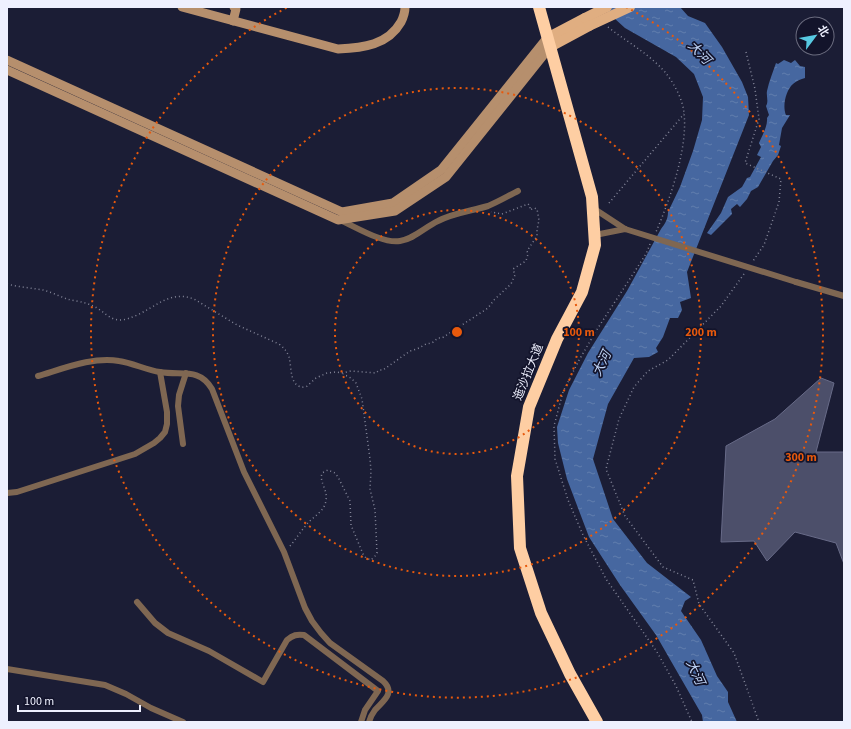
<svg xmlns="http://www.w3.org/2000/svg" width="851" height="729" font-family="'Source Sans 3','Noto Sans SC',sans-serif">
	<defs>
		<pattern id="water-ripples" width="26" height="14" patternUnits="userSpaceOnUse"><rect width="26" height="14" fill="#4667a0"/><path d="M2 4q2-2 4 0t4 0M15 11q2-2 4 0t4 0" fill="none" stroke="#617dae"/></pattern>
	</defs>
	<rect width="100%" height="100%" fill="#1b1d35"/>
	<!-- water -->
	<g fill="url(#water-ripples)">
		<path d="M602 7H680L688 16 705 23 722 47 742 82 748 97 749 115 687 272 691 298 680 302 682 310 678 318H670L663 337 656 348 658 352 649 357 634 358 608 404 593 459 613 519 647 563 691 597 685 601 681 611 701 640 717 676 728 692V702L737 722H703L702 715 656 635 620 585 589 537 567 479 558 443 557 427 569 390 588 353 627 291 661 229C665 224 668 219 668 212L680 187 693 151 702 120 703 97 694 74 676 57 625 28Z"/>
		<path d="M784 60 791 63 795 60 800 66 805 67V78C801 79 796 81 793 84 786 90 782 106 786 115H790L782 128 779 145 781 146 778 155 773 161 758 187 751 191 747 199 740 207 737 204 731 209 732 214 711 235 707 233 721 213 728 197 742 187 747 178 750 177 761 157 757 155 761 147 759 143C762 136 768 126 767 118L769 115 766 106C769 101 766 96 767 91 769 81 773 72 776 63L778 64Z"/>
	</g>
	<!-- building -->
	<path fill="#4c4f6a" stroke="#686b88" d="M821 378 834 383 816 452H844V564L836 543 795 532 767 561 754 541 721 542 726 446 775 419Z"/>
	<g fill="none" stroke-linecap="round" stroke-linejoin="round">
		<!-- path -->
		<g stroke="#838598" stroke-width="1.5" stroke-dasharray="1 3" stroke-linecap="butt">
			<path d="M608 27C628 43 647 52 665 72 674 83 683 100 684 113 688 149 670 199 656 232"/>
			<path d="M746 52 755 89 759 119 745 163 781 179 779 202 764 245 753 261"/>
			<path d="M609 203 684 114"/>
			<path d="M650 244 646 254 596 331 578 362 563 392 554 426 555 459 568 500 583 535 606 579 657 652 676 686 692 722"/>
			<path d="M744 274 721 306 668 360 648 371 634 387 619 419 606 469 625 516 663 567 693 580 699 604 734 653 759 722"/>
			<path d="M7 284C19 287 31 288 43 290 51 292 59 296 67 299 75 301 85 302 93 306 103 310 109 320 120 320 125 320 130 318 135 316 156 307 170 290 194 299L237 325 279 344C284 348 287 351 289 357 292 368 289 389 306 387L316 378 327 373 336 372 342 373 351 371 376 373 379 370H383L410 351 417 349 426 344 432 343 438 338H442L488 308 494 300 511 284 515 275 513 269 526 261 528 254 527 251 537 236V230L539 220 537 209 534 208 530 210V206L528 204 502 214 491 212"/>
			<path d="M290 546C296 539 301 531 307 524 314 516 325 511 326 500 328 490 319 482 322 473L328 470 335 473 338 477 350 501 351 525 363 554 366 558 371 560 375 556 377 553 375 510 370 489 371 471 370 459 362 399 356 383 351 378 343 374"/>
		</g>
		<!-- street -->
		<g stroke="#7f6752" stroke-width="6">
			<path d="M593 208 625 229"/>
			<path d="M340 220C356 227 383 244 400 241 414 239 425 227 438 221 453 213 471 211 488 206 498 202 508 196 518 191"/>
			<path d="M595 235 625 229"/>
			<path d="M796 282 844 296"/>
			<path d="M38 376C62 369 94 356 119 361 133 363 146 370 160 372 181 376 199 367 212 389L244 472 284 552 305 608 312 621 321 633 330 643 383 681C396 693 383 701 375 710 372 714 370 718 369 722"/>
			<path d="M183 444 178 406 179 395 186 373"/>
			<path d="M7 493 17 492 135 454 154 443 160 438 165 432 167 424V412L160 372"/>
			<path d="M137 602 155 623 168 633 209 651 263 682 287 640C293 635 297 634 304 635L378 691 365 710 361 722"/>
			<path d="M7 669 105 685 126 694 151 708 183 722"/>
		</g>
		<!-- secondary -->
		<g stroke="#b68f6d" stroke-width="9">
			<path d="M182 7 338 49C363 48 388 45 401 22 404 16 405 13 405 7"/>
			<path d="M233 21 236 9 234 7"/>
			<path d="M7 60 342 212 393 203 441 170 547 38"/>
			<path d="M7 70 338 220 395 211 446 177 550 47"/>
		</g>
		<!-- primary -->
		<g stroke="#e0ae81" stroke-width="10">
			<path d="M547 38 585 18"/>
			<path d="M550 47 589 26"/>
		</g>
		<!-- highway -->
		<path stroke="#fecea3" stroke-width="12" d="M539 7 592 197 595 245 582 292 557 339 529 407 517 476 520 548 541 613 570 674 597 722"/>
		<!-- street-bridge -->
		<path stroke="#7f6752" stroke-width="6" d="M625 229 796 282"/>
		<!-- primary-bridge -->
		<g stroke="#e0ae81" stroke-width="10">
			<path d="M585 18 607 7"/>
			<path d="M589 26 630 7"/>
		</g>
	</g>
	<!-- distance rings -->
	<g fill="none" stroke="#e8590c" stroke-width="2" stroke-dasharray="2 4">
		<circle cx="457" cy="332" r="122"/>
		<circle cx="457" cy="332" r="244"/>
		<path d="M626 7A366 366 0 1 1 288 7"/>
	</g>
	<g text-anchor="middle" stroke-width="3.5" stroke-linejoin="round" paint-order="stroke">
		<!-- street labels -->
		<g font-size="12" fill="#eef0fe" stroke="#13142b">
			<text transform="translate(528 372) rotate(-68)" y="4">迤沙拉大道</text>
		</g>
		<!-- water labels -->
		<g font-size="13" font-style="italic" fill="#bfd3f5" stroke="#13142b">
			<text transform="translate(700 52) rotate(46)" y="5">大河</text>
			<text transform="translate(601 363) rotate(-64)" y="5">大河</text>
			<text transform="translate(696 672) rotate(65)" y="5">大河</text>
		</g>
	</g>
	<circle cx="457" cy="332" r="6" fill="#e8590c" stroke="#13142b" stroke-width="2"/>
	<g font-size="12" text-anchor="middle" font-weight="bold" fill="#e8590c" stroke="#13142b" stroke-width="3.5" stroke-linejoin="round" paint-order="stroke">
		<text x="579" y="336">100 m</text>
		<text x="701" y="336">200 m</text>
		<text x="801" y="461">300 m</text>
	</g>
	<!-- border -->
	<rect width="851" height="729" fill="none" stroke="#eef0fe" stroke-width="16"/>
	<!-- north arrow -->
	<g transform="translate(815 36) rotate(58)"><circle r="19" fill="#13142b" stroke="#6b6c7f"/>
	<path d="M0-3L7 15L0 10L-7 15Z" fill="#57c9e2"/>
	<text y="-6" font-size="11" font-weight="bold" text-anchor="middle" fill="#eef0fe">北</text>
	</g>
	<!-- scale -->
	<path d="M18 705v6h122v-6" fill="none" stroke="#eef0fe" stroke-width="2"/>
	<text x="24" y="705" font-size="12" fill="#eef0fe" stroke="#13142b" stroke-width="3" paint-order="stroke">100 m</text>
</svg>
